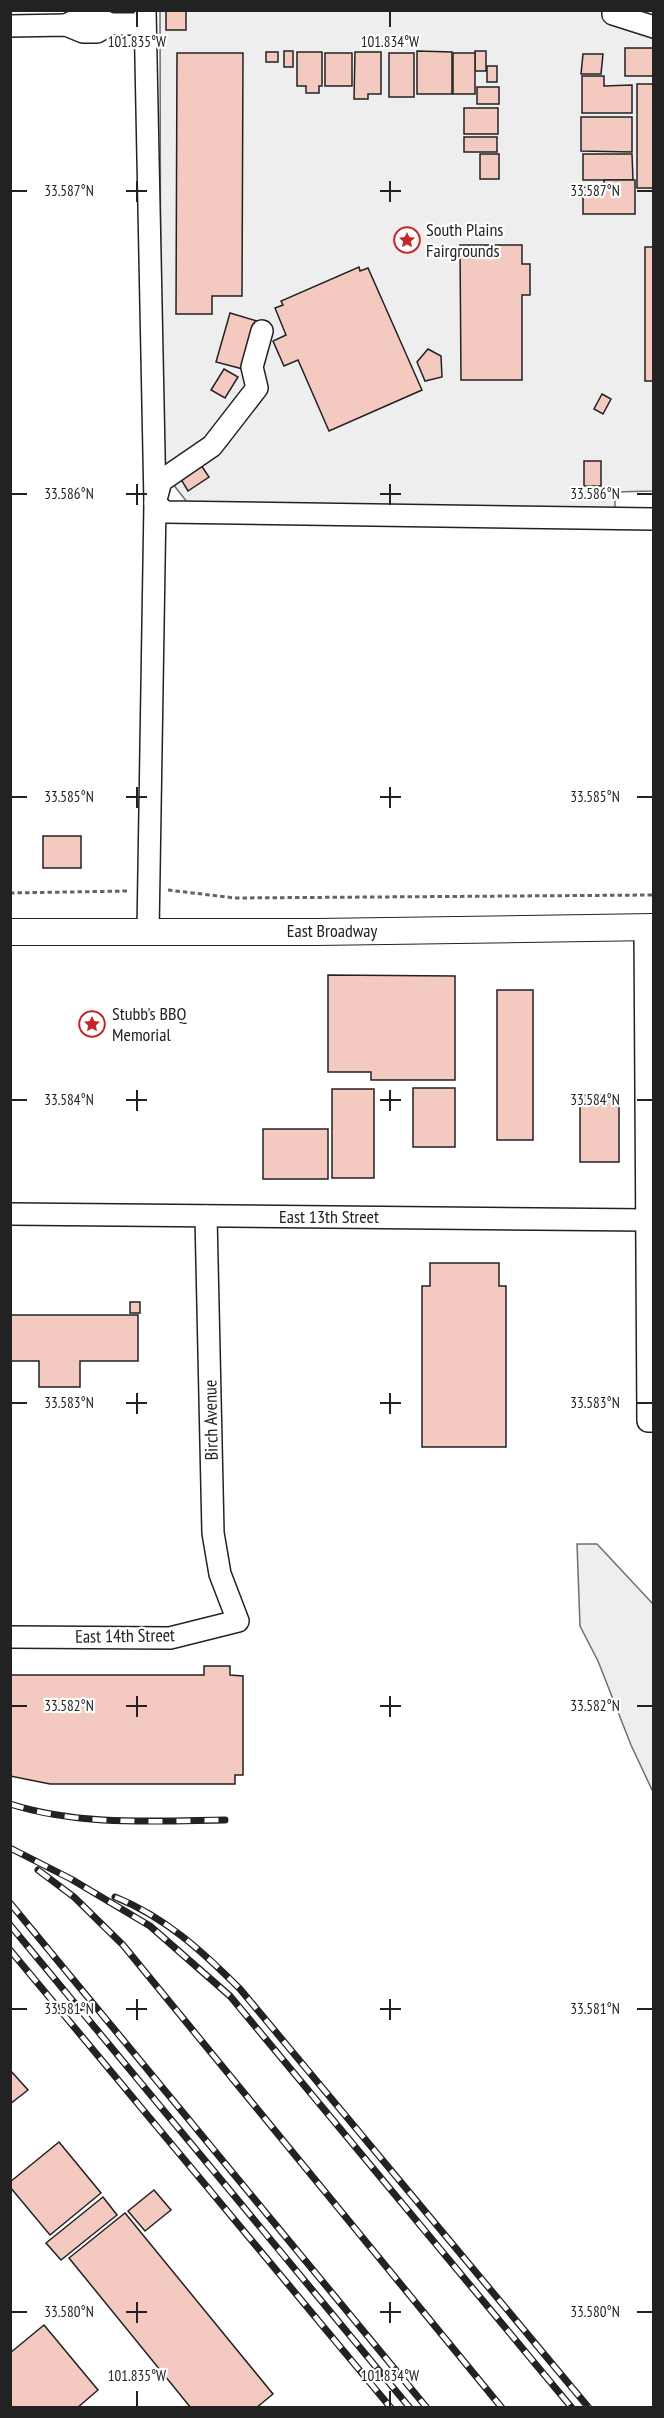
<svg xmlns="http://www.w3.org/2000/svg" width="664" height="2418" font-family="'PT Sans Narrow',sans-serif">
	<rect width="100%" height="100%" fill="#fff"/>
	<!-- green -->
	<g fill="#eee" stroke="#6f6f6f" stroke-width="1.5">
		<path d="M160 11H653V491L615 492V508L191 507 161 469Z"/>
		<path d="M577 1544H597L653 1604V1792L631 1745 598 1661 580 1626Z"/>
	</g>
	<!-- building -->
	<g fill="#f3c9c0" stroke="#222" stroke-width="1.5">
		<rect x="166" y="10" width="20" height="20"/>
		<rect x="625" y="48" width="29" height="28"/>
		<rect x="284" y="51" width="9" height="16"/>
		<path d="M417 51 452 52V94H417Z"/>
		<rect x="475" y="51" width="11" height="20"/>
		<rect x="266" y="52" width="12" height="10"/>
		<path d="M297 52H322V86H319V93H306V86H297Z"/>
		<path d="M355 52H381V94H368V99H354Z"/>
		<path d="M177 53H243L242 296H212V314H176Z"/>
		<rect x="325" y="53" width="27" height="33"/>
		<rect x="389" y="53" width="25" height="44"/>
		<rect x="453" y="53" width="22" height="41"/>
		<path d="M583 54H603L601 74H581Z"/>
		<rect x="487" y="66" width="10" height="16"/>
		<path d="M582 76H604V86L632 85V113H582Z"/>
		<rect x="637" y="84" width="17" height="104"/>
		<rect x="477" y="87" width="22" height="17"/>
		<rect x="464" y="108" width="34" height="26"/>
		<path d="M581 117H632V152L581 151Z"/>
		<rect x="464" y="137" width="33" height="15"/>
		<rect x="480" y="154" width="19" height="25"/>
		<path d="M583 154H632L633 180H583Z"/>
		<path d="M604 180H635V214H583V187H604Z"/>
		<path d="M460 245H522V264H530V295H522V380H461Z"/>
		<rect x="645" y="247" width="9" height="134"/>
		<path d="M359 267 360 271 368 268 422 390 329 431 298 360 284 366 273 341 286 335 275 308 283 305 281 301Z"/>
		<path d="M230 313 257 321 243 369 216 362Z"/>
		<path d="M428 349 441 356 442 377 425 381 417 362Z"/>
		<path d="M224 369 238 377 225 398 211 390Z"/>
		<path d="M602 394 611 399 603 414 594 409Z"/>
		<rect x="584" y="461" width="17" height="25"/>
		<path d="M199 462 209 477 188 491 179 476Z"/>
		<rect x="43" y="836" width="38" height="32"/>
		<path d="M328 975 455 976V1080H371V1072H328Z"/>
		<rect x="497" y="990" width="36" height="150"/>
		<rect x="413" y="1088" width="42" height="59"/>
		<rect x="332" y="1089" width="42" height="89"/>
		<rect x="580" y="1095" width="39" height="67"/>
		<rect x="263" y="1129" width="65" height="50"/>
		<path d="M430 1263H499V1286H506V1447H422V1286H430Z"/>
		<rect x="130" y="1302" width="10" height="11"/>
		<path d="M10 1315H138V1361H80V1387H39V1361H10Z"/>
		<path d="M204 1666H230V1675L243 1676V1775H235V1784H50L10 1776V1675H204Z"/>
		<path d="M10 2070 28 2090 10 2104Z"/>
		<path d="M59 2142 101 2193 50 2235 10 2187V2182Z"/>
		<path d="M154 2190 171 2210 145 2231 128 2211Z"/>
		<path d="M103 2197 117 2215 61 2260 46 2243Z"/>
		<path d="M125 2213 273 2394 256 2408H191L69 2258Z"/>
		<path d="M44 2325 98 2390 77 2408H10V2353Z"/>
	</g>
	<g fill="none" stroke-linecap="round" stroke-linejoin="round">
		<!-- minor casing -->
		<g stroke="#222" stroke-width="24">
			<g id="minor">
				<path d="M145 10 155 503 148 932"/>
				<path d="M613 10V14L654 27"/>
				<path d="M66 25C83 16 93 13 110 24"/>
				<path d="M10 26 66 25 83 32H97L110 24H145"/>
				<path d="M262 331 252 367 257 388 212 446 161 481 155 503 165 512 654 519"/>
				<path d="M645 927 648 1421H654"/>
				<path d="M10 1214 647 1220"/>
				<path d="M10 1637 170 1638 238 1621 220 1574 213 1533 206 1216"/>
			</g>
		</g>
		<!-- major casing -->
		<g stroke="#222" stroke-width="28">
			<path id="major" d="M10 932H317L654 927"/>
		</g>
		<!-- path -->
		<g stroke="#646464" stroke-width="3" stroke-dasharray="4.5 3" stroke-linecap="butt">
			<path d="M168 890 235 898 654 895"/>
			<path d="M10 893 129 891"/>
		</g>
		<!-- minor -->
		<use href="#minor" stroke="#fff" stroke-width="21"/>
		<!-- major -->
		<use href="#major" stroke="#fff" stroke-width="26"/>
		<!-- rail casing -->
		<g stroke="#222" stroke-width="7">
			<g id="rail">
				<path d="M10 1804C80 1826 154 1821 225 1820"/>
				<path d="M10 1848 71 1879 150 1926 230 1996 572 2408"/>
				<path d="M38 1870 74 1897 123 1945 502 2408"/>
				<path d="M115 1897C165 1917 202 1951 240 1989L589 2408"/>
				<path d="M10 1903 427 2408"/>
				<path d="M10 1925 410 2408"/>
				<path d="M10 1950 391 2408"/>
			</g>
		</g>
		<!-- rail -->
		<use href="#rail" stroke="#fff" stroke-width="4.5" stroke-dasharray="14" stroke-linecap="butt"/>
	</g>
	<!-- ticks -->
	<path fill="none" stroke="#222" stroke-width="2" d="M137 12V27M390 12V27M137 181V202M390 181V202M12 191H27M126 191H147M380 191H401M637 191H652M137 484V505M390 484V505M12 494H27M126 494H147M380 494H401M637 494H652M137 787V808M390 787V808M12 797H27M126 797H147M380 797H401M637 797H652M137 1090V1111M390 1090V1111M12 1100H27M126 1100H147M380 1100H401M637 1100H652M137 1393V1414M390 1393V1414M12 1403H27M126 1403H147M380 1403H401M637 1403H652M137 1696V1717M390 1696V1717M12 1706H27M126 1706H147M380 1706H401M637 1706H652M137 1999V2020M390 1999V2020M12 2009H27M126 2009H147M380 2009H401M637 2009H652M137 2302V2323M390 2302V2323M12 2312H27M126 2312H147M380 2312H401M637 2312H652M137 2391V2406M390 2391V2406"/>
	<!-- icons -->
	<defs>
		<g id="sight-ring" transform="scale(1.35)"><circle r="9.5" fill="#fff" stroke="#c62828" stroke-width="1.5"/><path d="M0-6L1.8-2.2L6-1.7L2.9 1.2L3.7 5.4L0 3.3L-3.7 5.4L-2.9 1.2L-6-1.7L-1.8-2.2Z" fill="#c62828"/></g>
	</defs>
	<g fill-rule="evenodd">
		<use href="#sight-ring" x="407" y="240"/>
		<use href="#sight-ring" x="92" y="1024"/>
	</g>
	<g text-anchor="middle" stroke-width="4.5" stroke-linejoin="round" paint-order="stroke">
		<!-- poi labels -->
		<g font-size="18" fill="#222" stroke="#fff" text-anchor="start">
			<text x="426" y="236">South Plains<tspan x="426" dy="21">Fairgrounds</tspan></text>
			<text x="112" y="1020">Stubb's BBQ<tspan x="112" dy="21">Memorial</tspan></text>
		</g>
		<!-- street labels -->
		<g font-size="18" fill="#222" stroke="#fff">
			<text x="332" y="937">East Broadway</text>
			<text x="329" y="1223">East 13th Street</text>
			<text transform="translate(211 1420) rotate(-91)" y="6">Birch Avenue</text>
			<text transform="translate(125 1636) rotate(-1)" y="6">East 14th Street</text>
		</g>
	</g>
	<g font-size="15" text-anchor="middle" fill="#222" stroke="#fff" stroke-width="4.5" stroke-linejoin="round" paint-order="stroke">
		<text x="137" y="47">101.835°W</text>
		<text x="390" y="47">101.834°W</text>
		<text x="69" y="196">33.587°N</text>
		<text x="595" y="196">33.587°N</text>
		<text x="69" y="499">33.586°N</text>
		<text x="595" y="499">33.586°N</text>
		<text x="69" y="802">33.585°N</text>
		<text x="595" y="802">33.585°N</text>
		<text x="69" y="1105">33.584°N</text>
		<text x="595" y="1105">33.584°N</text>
		<text x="69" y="1408">33.583°N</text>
		<text x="595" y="1408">33.583°N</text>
		<text x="69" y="1711">33.582°N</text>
		<text x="595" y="1711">33.582°N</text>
		<text x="69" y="2014">33.581°N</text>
		<text x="595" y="2014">33.581°N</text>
		<text x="69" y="2317">33.580°N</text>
		<text x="595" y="2317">33.580°N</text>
		<text x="137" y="2381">101.835°W</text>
		<text x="390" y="2381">101.834°W</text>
	</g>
	<!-- border -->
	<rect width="664" height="2418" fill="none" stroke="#222222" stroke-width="24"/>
</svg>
